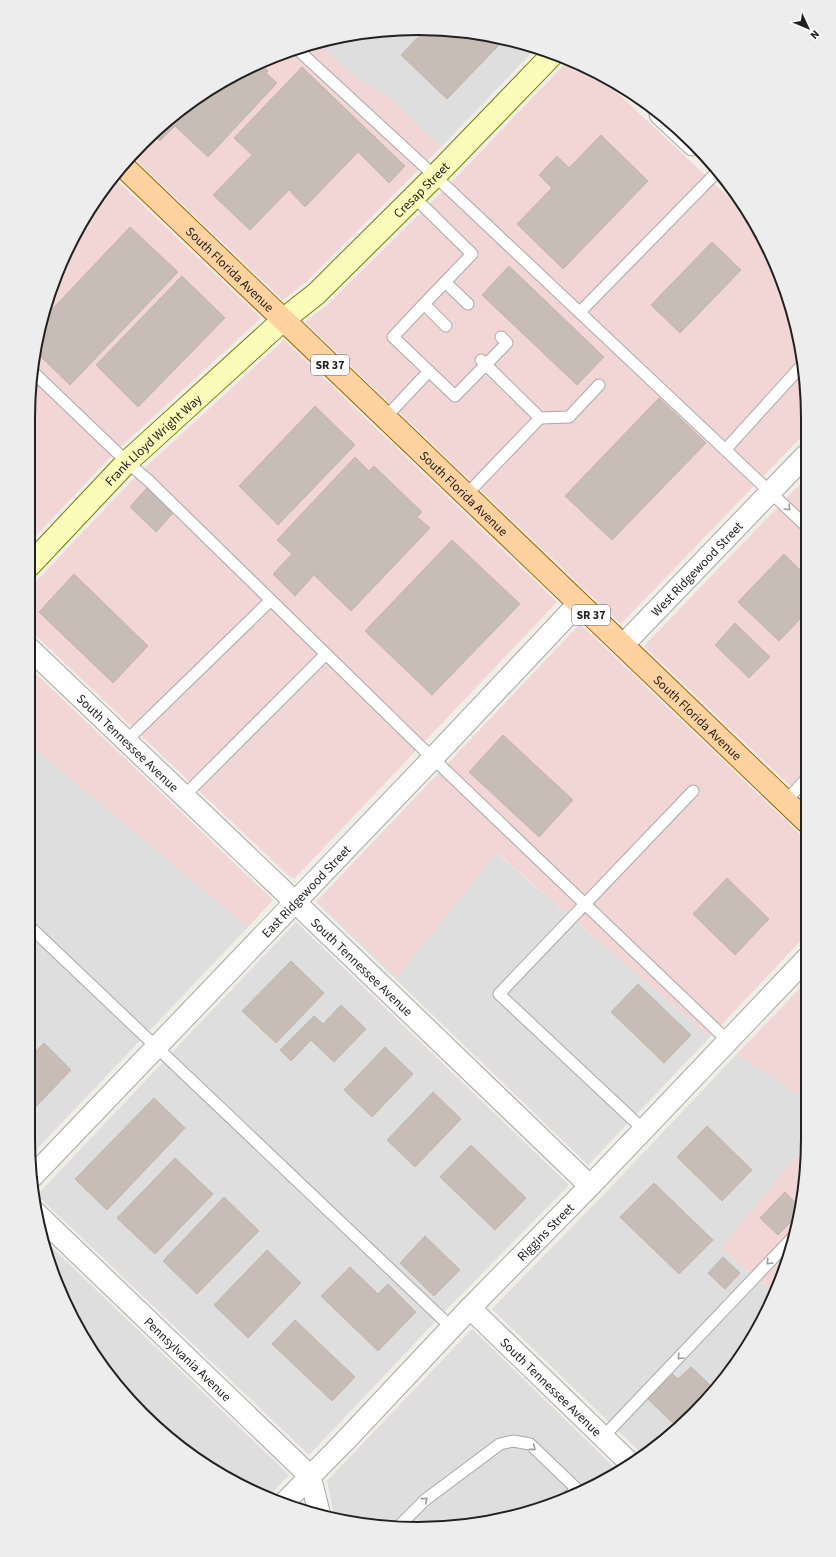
<svg xmlns="http://www.w3.org/2000/svg" width="836" height="1557" font-family="'Source Sans 3',sans-serif">
	<rect width="100%" height="100%" fill="#f1eee7"/>
	<!-- residential -->
	<g fill="#dfdede">
		<path d="M392 29 469 31 537 47 441 147 388 96 356 78 317 41Z"/>
		<path d="M28 743 248 927 30 1156 28 1139Z"/>
		<path d="M496 853 710 1037 588 1165 316 902 317 901 397 977Z"/>
		<path d="M296 922 569 1185 449 1307 309 1455 37 1195Z"/>
		<path d="M737 1054 807 1100V1143L721 1248 773 1293 756 1334 727 1377 675 1432 644 1456 492 1309 611 1187Z"/>
		<path d="M42 1238 289 1475 267 1498 202 1463 161 1432 109 1377 80 1334 49 1265Z"/>
		<path d="M472 1329 619 1472 567 1499 519 1516 444 1528H392L335 1519 327 1481Z"/>
	</g>
	<!-- commercial -->
	<g fill="#f2d6d6">
		<path d="M317 41 356 78 388 96 441 147 306 282 283 300 131 155 180 109 245 68Z"/>
		<path d="M569 60 595 72 751 218 787 292 805 367V433L621 624 305 322 327 305 446 188Z"/>
		<path d="M113 177 261 318 116 451 29 543V393L41 317 80 223Z"/>
		<path d="M284 340 557 602 294 879 292 877 291 878 29 629V589L138 474Z"/>
		<path d="M805 479 806 801 644 646Z"/>
		<path d="M580 624 806 840V935L710 1037 497 853 397 977 317 901Z"/>
		<path d="M29 667 273 900 248 927 28 743Z"/>
		<path d="M807 981V1100L737 1054Z"/>
		<path d="M807 1143V1164L795 1240 773 1293 721 1248Z"/>
	</g>
	<!-- building -->
	<g fill="#c7bdb6" stroke="#c4b4a9">
		<path d="M425 30 469 31 492 37 500 44 447 99 401 55Z"/>
		<path d="M260 63 268 71 266 73 277 83 208 157 175 126 160 141 153 134 180 109 245 68Z"/>
		<path d="M302 67 405 166 389 183 358 152 305 207 289 190 250 230 213 195 252 155 234 138Z"/>
		<path d="M601 135 648 181 563 269 517 224 552 188 539 175 557 156 569 168Z"/>
		<path d="M130 227 178 272 70 385 36 352 41 321Z"/>
		<path d="M712 242 741 270 680 333 651 305Z"/>
		<path d="M509 266 604 357 577 385 482 295Z"/>
		<path d="M182 276 225 318 138 407 96 365Z"/>
		<path d="M659 398 706 443 612 540 565 496Z"/>
		<path d="M315 406 355 445 278 525 239 486Z"/>
		<path d="M355 457 369 471 374 466 422 512 417 517 430 528 351 611 314 575 295 596 273 574 292 554 277 540Z"/>
		<path d="M147 488 173 513 156 532 130 507Z"/>
		<path d="M452 540 520 604 432 695 365 631Z"/>
		<path d="M784 554 805 575V614L779 641 738 602Z"/>
		<path d="M74 574 148 646 113 683 39 612Z"/>
		<path d="M735 623 770 657 749 678 715 645Z"/>
		<path d="M503 735 573 800 539 837 469 772Z"/>
		<path d="M727 878 769 919 735 955 693 914Z"/>
		<path d="M291 961 324 993 276 1043 242 1011Z"/>
		<path d="M638 984 691 1035 664 1063 611 1012Z"/>
		<path d="M341 1005 366 1029 334 1062 311 1040 291 1061 280 1050 314 1016 323 1024Z"/>
		<path d="M44 1043 71 1070 28 1115V1059Z"/>
		<path d="M385 1047 413 1074 372 1117 344 1090Z"/>
		<path d="M433 1092 461 1119 415 1167 387 1140Z"/>
		<path d="M154 1098 185 1128 107 1210 75 1179Z"/>
		<path d="M707 1126 752 1170 722 1201 677 1157Z"/>
		<path d="M471 1145 526 1198 495 1230 440 1177Z"/>
		<path d="M175 1158 213 1194 155 1254 117 1218Z"/>
		<path d="M654 1183 713 1240 679 1274 620 1217Z"/>
		<path d="M785 1192 800 1207 799 1214 778 1235 760 1218Z"/>
		<path d="M224 1197 259 1231 197 1294 163 1261Z"/>
		<path d="M425 1236 460 1270 434 1296 400 1263Z"/>
		<path d="M267 1250 301 1283 248 1338 214 1305Z"/>
		<path d="M723 1257 740 1273 725 1289 708 1273Z"/>
		<path d="M350 1267 378 1294 388 1284 416 1312 378 1351 321 1296Z"/>
		<path d="M295 1320 355 1377 332 1401 272 1344Z"/>
		<path d="M691 1367 711 1386 698 1399 702 1403 679 1429 648 1399 673 1374 678 1379Z"/>
	</g>
	<g fill="none" stroke-linecap="round" stroke-linejoin="round">
		<!-- lane casing -->
		<g stroke="#a8a8a8" stroke-width="13">
			<g id="lane">
				<path d="M297 49 452 192 805 525"/>
				<path d="M414 197 472 254 424 304 446 326"/>
				<path d="M445 282 468 304"/>
				<path d="M424 304 393 337 455 396 507 343 501 337"/>
				<path d="M580 312 717 172"/>
				<path d="M32 371 127 462 149 481 419 745 728 1041"/>
				<path d="M385 418 429 371"/>
				<path d="M540 418 569 417 599 385"/>
				<path d="M726 449 804 363"/>
				<path d="M466 495 540 418 481 360"/>
				<path d="M126 741 271 600"/>
				<path d="M184 796 326 654"/>
				<path d="M786 801 806 779"/>
				<path d="M28 925 452 1328"/>
				<path d="M644 1130 499 994 693 791"/>
				<path d="M603 1437 796 1234"/>
				<path d="M565 1500 576 1489"/>
				<path d="M397 1528 425 1500 500 1444 513 1441 530 1444 580 1492"/>
			</g>
		</g>
		<!-- street casing -->
		<g stroke="#a8a8a8" stroke-width="23">
			<g id="street">
				<path d="M660 114 693 145"/>
				<path id="s1" d="M623 645 805 456"/>
				<path id="s2" d="M29 648 294 901 590 1186"/>
				<path id="s3" d="M32 1177 433 758 579 603"/>
				<path id="s4" d="M35 1212 310 1476 320 1516"/>
				<path id="s5" d="M470 1308 632 1465"/>
				<path id="s6" d="M283 1504 344 1442 470 1308 590 1186 807 958"/>
			</g>
		</g>
		<!-- secondary casing -->
		<g stroke="#757f01" stroke-width="24">
			<g id="secondary">
				<path id="s7" d="M29 566 127 462 283 320 316 294 435 176 554 53"/>
			</g>
		</g>
		<!-- primary casing -->
		<g stroke="#9e6400" stroke-width="24">
			<g id="primary">
				<path id="s8" d="M122 165 806 821"/>
			</g>
		</g>
		<!-- lane -->
		<use href="#lane" stroke="#fff" stroke-width="11"/>
		<!-- street -->
		<use href="#street" stroke="#fff" stroke-width="21"/>
		<!-- secondary -->
		<use href="#secondary" stroke="#fbfcba" stroke-width="22"/>
		<!-- primary -->
		<use href="#primary" stroke="#ffd29f" stroke-width="22"/>
	</g>
	<!-- one-way arrows -->
	<defs><path id="oneway-chevron" d="M-2-3.5L2.5 0L-2 3.5" fill="none" stroke-width="1.6" stroke-linecap="round" stroke-linejoin="round"/></defs>
	<g stroke="#9b9b9b">
		<use href="#oneway-chevron" transform="translate(788 508) rotate(45)"/>
		<use href="#oneway-chevron" transform="translate(769 1262) rotate(133)"/>
		<use href="#oneway-chevron" transform="translate(680 1357) rotate(133)"/>
		<use href="#oneway-chevron" transform="translate(533 1448) rotate(40)"/>
		<use href="#oneway-chevron" transform="translate(425 1500) rotate(-41)"/>
	</g>
	<g text-anchor="middle" stroke-width="4" stroke-linejoin="round" paint-order="stroke">
		<!-- shield labels -->
		<g fill="#fff" stroke="#646464" stroke-width="1">
			<rect x="311" y="355" width="38" height="20" rx="3"/>
			<rect x="572" y="605" width="38" height="20" rx="3"/>
		</g>
		<g font-size="12" font-weight="bold" fill="#212121">
			<text x="330" y="369">SR 37</text>
			<text x="591" y="619">SR 37</text>
		</g>
		<!-- street labels -->
		<g font-size="13" fill="#212121" stroke="#fff">
			<text dy="5" stroke="none"><textPath href="#s7" startOffset="544">Cresap Street</textPath></text>
			<text dy="5" stroke="none"><textPath href="#s8" startOffset="150">South Florida Avenue</textPath></text>
			<text dy="5" stroke="none"><textPath href="#s7" startOffset="177">Frank Lloyd Wright Way</textPath></text>
			<text dy="5" stroke="none"><textPath href="#s8" startOffset="474">South Florida Avenue</textPath></text>
			<text dy="5" stroke="none"><textPath href="#s1" startOffset="106">West Ridgewood Street</textPath></text>
			<text dy="5" stroke="none"><textPath href="#s8" startOffset="798">South Florida Avenue</textPath></text>
			<text dy="5" stroke="none"><textPath href="#s2" startOffset="137">South Tennessee Avenue</textPath></text>
			<text dy="5" stroke="none"><textPath href="#s3" startOffset="396">East Ridgewood Street</textPath></text>
			<text dy="5" stroke="none"><textPath href="#s2" startOffset="461">South Tennessee Avenue</textPath></text>
			<text dy="5" stroke="none"><textPath href="#s6" startOffset="378">Riggins Street</textPath></text>
			<text dy="5" stroke="none"><textPath href="#s4" startOffset="212">Pennsylvania Avenue</textPath></text>
			<text dy="5" stroke="none"><textPath href="#s5" startOffset="113">South Tennessee Avenue</textPath></text>
		</g>
	</g>
	<!-- crop -->
	<path d="M0 0H836V1557H0ZM418 35H418A383 383 0 0 1 801 418V1139A383 383 0 0 1 418 1522H418A383 383 0 0 1 35 1139V418A383 383 0 0 1 418 35Z" fill="#ededed" fill-rule="evenodd"/>
	<path fill="none" stroke="#212121" stroke-width="2" d="M418 35H418A383 383 0 0 1 801 418V1139A383 383 0 0 1 418 1522H418A383 383 0 0 1 35 1139V418A383 383 0 0 1 418 35Z"/>
	<!-- north arrow -->
	<g transform="translate(808 28) rotate(134)" stroke="#ffffff" stroke-width="3" paint-order="stroke">
	<path d="M0-3L7 15L0 10L-7 15Z" fill="#212121"/>
	<text y="-6" font-size="11" font-weight="bold" text-anchor="middle" fill="#212121">N</text>
	</g>
</svg>
